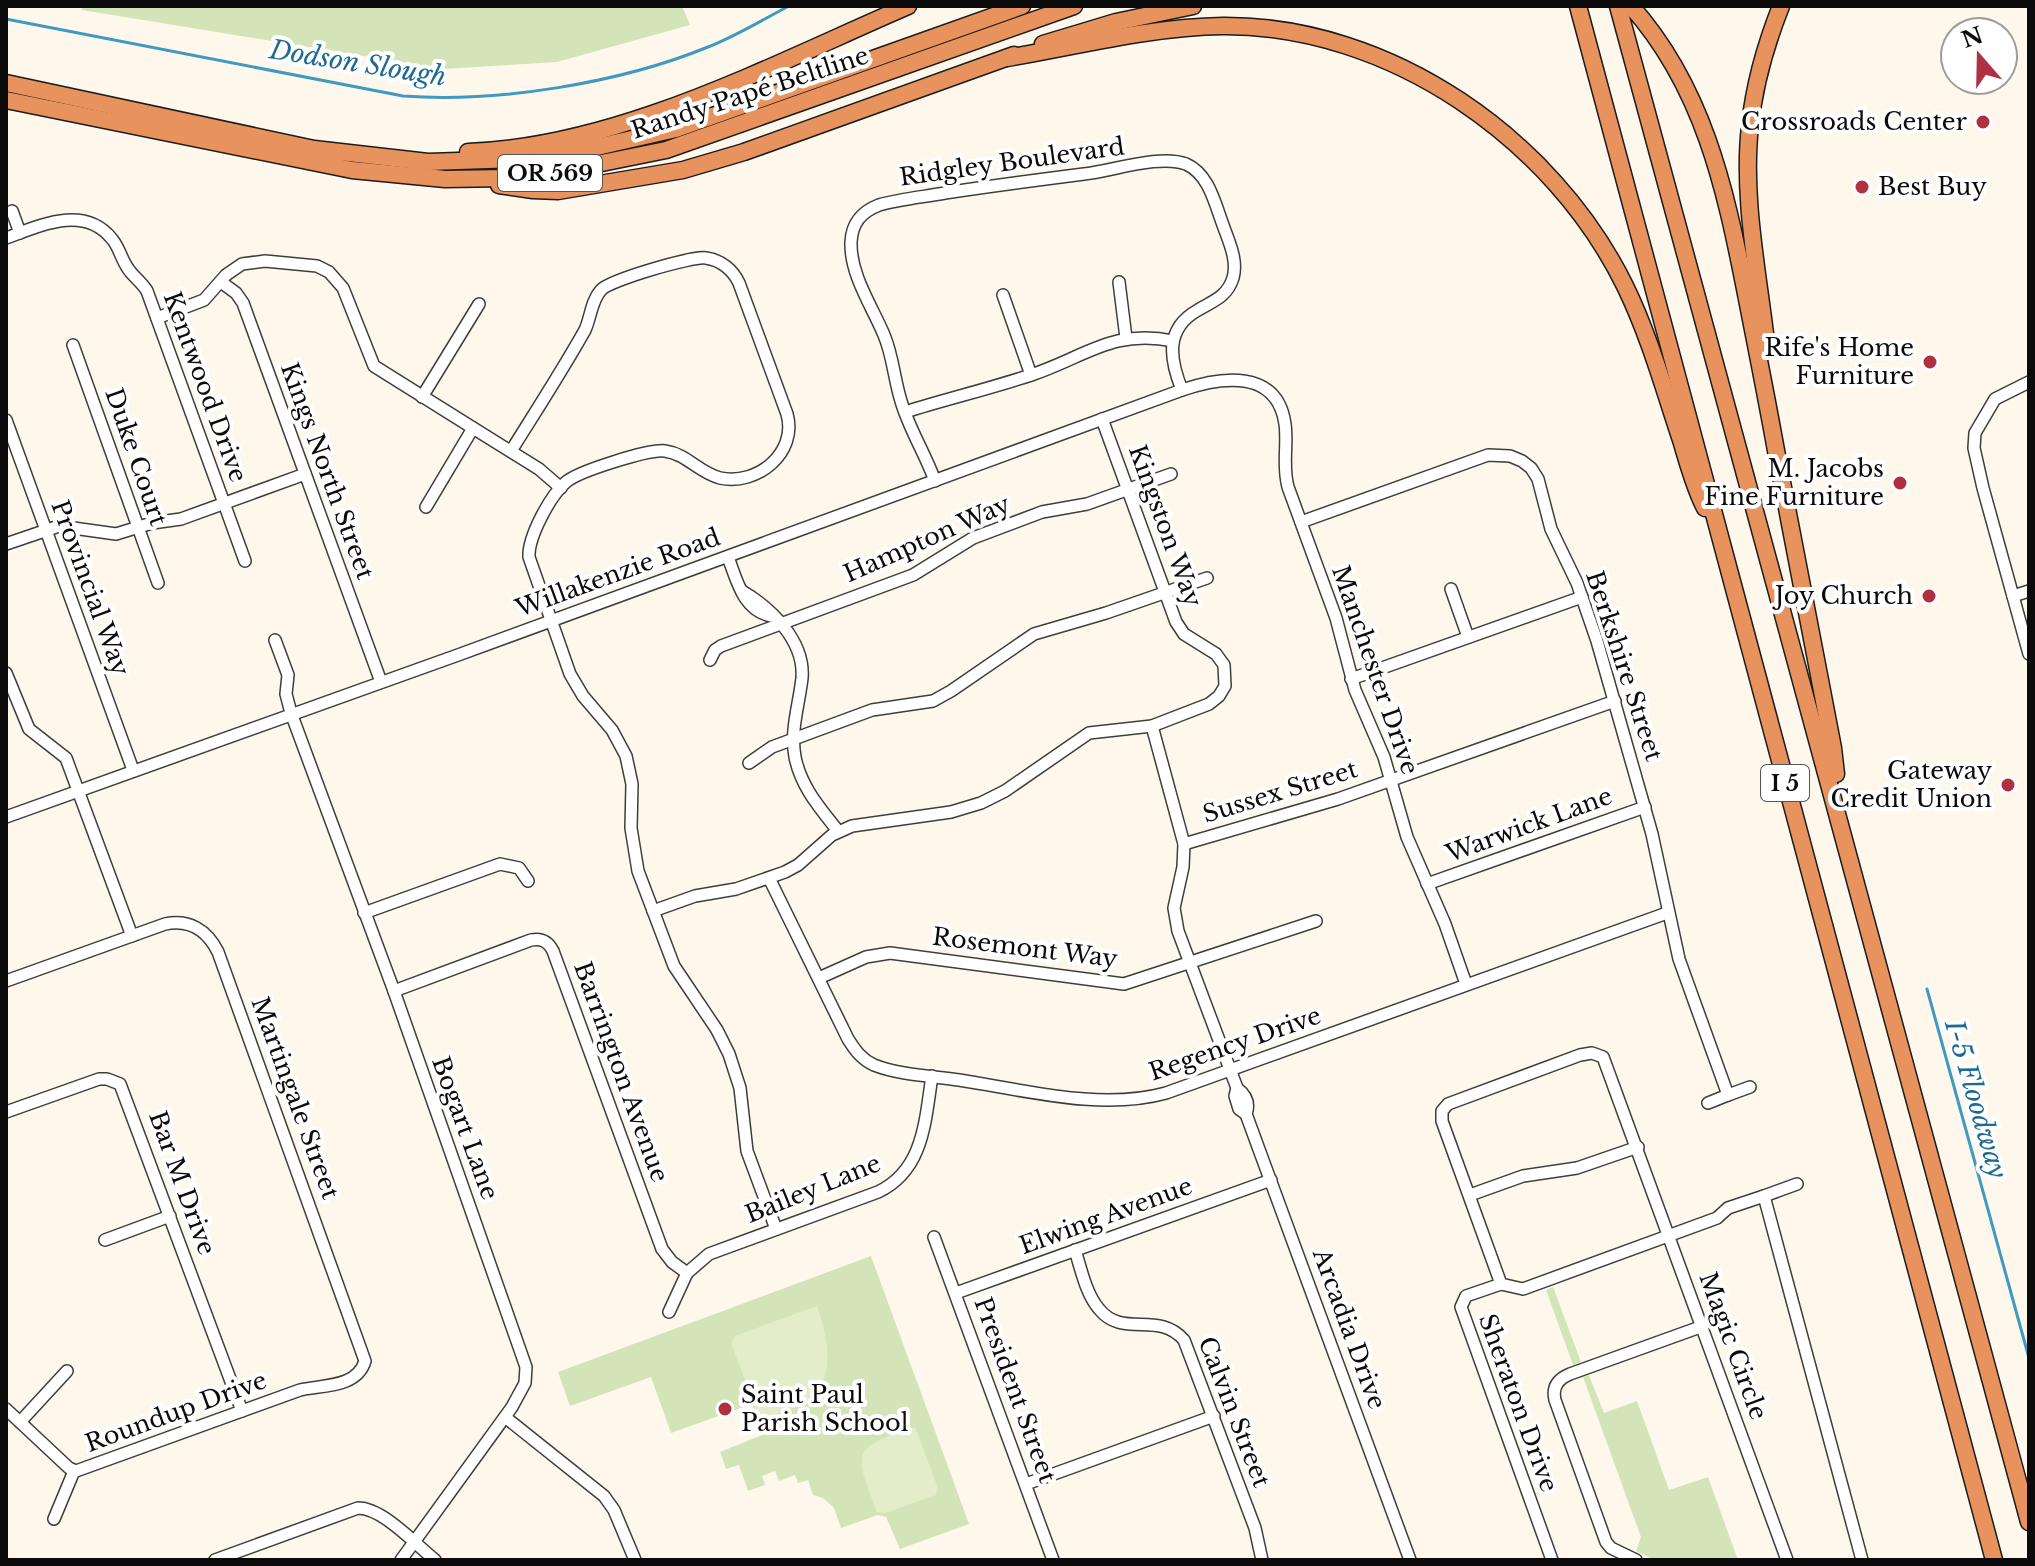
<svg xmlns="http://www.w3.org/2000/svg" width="2035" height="1566" font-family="'Libre Baskerville',serif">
	<rect width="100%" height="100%" fill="#fdf8eb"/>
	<!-- green -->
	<g fill="#d3e5b8">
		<path d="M83 6H682L690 25 557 62 443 69 82 10Z"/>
		<path d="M871 1256 969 1524 900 1549 886 1517 878 1515 841 1528 834 1508 823 1498 813 1495 808 1480 798 1483 795 1475 779 1481 775 1471 762 1476 765 1485 748 1491 739 1465 726 1469 720 1452 762 1435 752 1404 671 1433 651 1377 570 1406 558 1372Z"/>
		<path d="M1553 1287 1581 1362 1573 1365 1546 1290Z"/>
		<path d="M1589 1375 1604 1413 1637 1401 1669 1490 1708 1477 1738 1560H1654L1636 1551 1641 1537 1583 1377Z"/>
	</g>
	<!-- pitch -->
	<g fill="#e3edc9">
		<path d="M817 1306C828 1338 839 1383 802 1404 789 1410 773 1414 760 1420L731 1343 735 1336Z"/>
		<path d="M915 1427 938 1488 936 1495 885 1513 877 1512C854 1450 850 1449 915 1427Z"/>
	</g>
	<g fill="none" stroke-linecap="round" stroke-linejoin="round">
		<!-- stream -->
		<g stroke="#4199c2" stroke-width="3">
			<path d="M6 19 403 96C498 103 620 83 708 47 736 36 762 20 789 6"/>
			<path d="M1927 989 2029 1358"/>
		</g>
		<!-- minor casing -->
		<g stroke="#3e3e3e" stroke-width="14">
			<g id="minor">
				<path d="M12 211 20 233"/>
				<path d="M6 238C39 226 84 204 112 239 119 247 121 258 127 267 132 276 142 282 147 291L245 561"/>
				<path d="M221 282 236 293 243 303 381 682"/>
				<path d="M1119 282 1126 338"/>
				<path d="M1003 295 1031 375"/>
				<path d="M157 318 204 300 226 275 242 264 265 261 317 266 329 272 343 288 374 366 473 428"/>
				<path d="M73 345 158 583"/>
				<path d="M2029 382 1995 399 1975 433 1974 448 1983 488 2029 654"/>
				<path d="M422 397 479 304"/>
				<path d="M905 412C946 399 989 389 1031 375 1083 358 1114 328 1173 341"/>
				<path d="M6 420 133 770"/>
				<path d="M511 451C536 411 562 371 585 330 591 317 591 301 601 290 610 280 692 256 706 258 721 260 733 270 739 283L787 414C798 453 757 486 720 478 699 473 687 454 665 451 649 449 579 471 566 482 550 496 528 537 529 557L570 674 583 696 612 730 626 756 632 784 631 828 638 871 674 966 717 1030 729 1054 740 1088 747 1151 776 1229"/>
				<path d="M935 481C925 453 909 429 901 401 894 379 893 356 884 335 872 306 850 275 851 242 852 223 861 212 879 205 900 199 923 197 945 193 991 186 1037 180 1084 174 1112 171 1160 154 1186 164 1209 174 1215 204 1223 225 1229 242 1238 260 1233 278 1227 297 1213 301 1198 310 1164 329 1170 360 1182 390"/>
				<path d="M426 507 473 428 539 469 561 488"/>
				<path d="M1301 522 1488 455 1510 456 1522 461 1531 468 1538 479 1551 529 1577 583 1597 641 1652 834 1679 959 1728 1095 1708 1103"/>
				<path d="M6 544 59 526 116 534 152 523 181 519 305 474"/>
				<path d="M728 557C737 581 743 610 771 616"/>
				<path d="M1451 589 1468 637"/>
				<path d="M742 591C771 608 805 641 802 678 799 705 790 730 795 757 801 787 820 808 838 831"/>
				<path d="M2013 596 2029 591"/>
				<path d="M275 640 288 675 286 694 291 713 394 991 526 1367 525 1383 512 1407 401 1560"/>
				<path d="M710 660 715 650 721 646 913 575 973 538 1042 512 1087 504 1171 474"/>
				<path d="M6 673 29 729 66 758 132 936"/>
				<path d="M1351 679 1582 597"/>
				<path d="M1152 726 1184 844 1183 867 1174 908 1178 931 1237 1088C1246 1095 1250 1103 1246 1114L1410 1560"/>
				<path d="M749 763 772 747 872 710 933 701 951 691 1034 634 1106 613 1207 578"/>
				<path d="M6 817 458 655 1182 390C1220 377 1277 368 1285 424 1288 445 1282 465 1288 487L1336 618 1355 690 1384 757 1407 837 1445 924 1466 984"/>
				<path d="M1184 844 1338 799 1615 701"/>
				<path d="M769 878 848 1039C855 1050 861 1059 874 1065 899 1075 932 1076 959 1080 1025 1090 1101 1111 1166 1093L1667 913"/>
				<path d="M1427 884 1645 807"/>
				<path d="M653 911 695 896 736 889 785 872 798 865 832 835 852 826 951 812 981 803 1005 791 1089 733 1152 726 1209 704 1219 696 1225 686 1224 665 1216 654 1184 634 1176 622 1102 419"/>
				<path d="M364 913 500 864 519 868 528 881"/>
				<path d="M819 978 866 957 890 953 1124 984 1316 921"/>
				<path d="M6 981 165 924C189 919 207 930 218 952L365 1361C357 1388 322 1385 300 1390L76 1471 69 1468 6 1409"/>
				<path d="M394 991 531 940C541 938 548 941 553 951L662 1249 672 1262 687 1273"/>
				<path d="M1237 1088 1235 1096 1239 1109 1246 1114"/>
				<path d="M1728 1095 1750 1087"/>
				<path d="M6 1112 99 1079H107L120 1084 242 1411"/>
				<path d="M1470 1195 1523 1176 1577 1168 1638 1147"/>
				<path d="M1764 1196 1797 1184"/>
				<path d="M934 1237 1053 1560"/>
				<path d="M105 1240 170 1216"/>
				<path d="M1075 1250C1081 1269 1086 1294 1099 1309 1123 1339 1158 1310 1184 1340L1255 1528 1262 1560"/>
				<path d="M1501 1284 1466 1296 1461 1307 1552 1560"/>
				<path d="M956 1293 1271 1180"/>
				<path d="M669 1312 687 1273 709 1254 878 1192C924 1170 925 1121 932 1076"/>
				<path d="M505 1417 604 1496 614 1510 635 1560"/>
				<path d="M20 1422 67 1371"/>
				<path d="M1026 1484 1214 1416"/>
				<path d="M54 1519 74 1471"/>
				<path d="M215 1560 358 1508C383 1508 415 1544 435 1560"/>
				<path d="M1636 1560 1611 1548 1606 1542 1555 1400C1552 1387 1558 1379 1570 1374L1703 1326"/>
				<path d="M1787 1560 1603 1057 1592 1053 1580 1055 1448 1104 1442 1111V1121L1501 1284 1523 1289 1717 1218 1728 1208 1764 1196 1862 1560"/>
			</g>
		</g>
		<!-- highway casing -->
		<g stroke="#1c1c1c" stroke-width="19">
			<g id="highway">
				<path d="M1578 6 1994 1560"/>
				<path d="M1618 6 2029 1522"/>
				<path d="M1631 6C1703 87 1725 187 1745 289 1756 345 1767 400 1777 456 1795 554 1815 651 1833 748L1836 774"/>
				<path d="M1043 44 1116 22 1193 6"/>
				<path d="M1007 58C1078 46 1150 27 1223 26 1390 25 1553 139 1625 286 1649 335 1664 389 1681 440 1688 463 1694 487 1705 508"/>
				<path d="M6 83 314 149 428 162 517 159 566 154 676 129 1022 6"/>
				<path d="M6 100 352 170 445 179 508 178 557 172 666 150 1074 6"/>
				<path d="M468 152C618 147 771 65 908 6"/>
				<path d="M499 185 533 190 558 191 683 170 744 152 1014 55"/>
				<path d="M1766 342C1758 272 1742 197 1750 126 1754 86 1766 44 1781 6"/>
			</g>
		</g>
		<!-- minor -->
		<use href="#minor" stroke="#fff" stroke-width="11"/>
		<!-- highway -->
		<use href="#highway" stroke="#e8925e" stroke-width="16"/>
	</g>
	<!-- markers -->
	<g fill="#b02f40" stroke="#fff" stroke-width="3">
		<circle cx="1983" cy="122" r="8"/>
		<circle cx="1862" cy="187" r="8"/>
		<circle cx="1930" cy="362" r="8"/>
		<circle cx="1900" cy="483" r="8"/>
		<circle cx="1929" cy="596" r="8"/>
		<circle cx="2008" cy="785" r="8"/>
		<circle cx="725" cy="1409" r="8"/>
	</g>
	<g text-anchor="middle" stroke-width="8" stroke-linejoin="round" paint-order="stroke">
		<!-- shield labels -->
		<g fill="#fff" stroke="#545454" stroke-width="2">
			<rect x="498" y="155" width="104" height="36" rx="6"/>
			<rect x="1761" y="765" width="48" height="36" rx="6"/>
		</g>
		<g font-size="22" font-weight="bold" fill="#0b0b0b">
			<text x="550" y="181">OR 569</text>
			<text x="1785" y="791">I 5</text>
		</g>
		<!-- street labels -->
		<g font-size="24" fill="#0b0b0b" stroke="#fff">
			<text transform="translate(750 93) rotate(-18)" y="8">Randy Papé Beltline</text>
			<text transform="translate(1012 162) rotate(-8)" y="8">Ridgley Boulevard</text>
			<text transform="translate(205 387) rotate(70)" y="8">Kentwood Drive</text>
			<text transform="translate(136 457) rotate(71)" y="8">Duke Court</text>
			<text transform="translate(327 471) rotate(70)" y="8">Kings North Street</text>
			<text transform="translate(1165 526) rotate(70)" y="8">Kingston Way</text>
			<text transform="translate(927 539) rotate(-24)" y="8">Hampton Way</text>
			<text transform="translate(618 573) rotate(-20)" y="8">Willakenzie Road</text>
			<text transform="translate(90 588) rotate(70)" y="8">Provincial Way</text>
			<text transform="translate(1624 666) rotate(72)" y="8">Berkshire Street</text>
			<text transform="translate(1375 670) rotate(71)" y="8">Manchester Drive</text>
			<text transform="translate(1280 792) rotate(-17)" y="8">Sussex Street</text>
			<text transform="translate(1529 825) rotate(-20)" y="8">Warwick Lane</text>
			<text transform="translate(1025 948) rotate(7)" y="8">Rosemont Way</text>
			<text transform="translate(1235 1044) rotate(-19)" y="8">Regency Drive</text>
			<text transform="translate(621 1072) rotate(70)" y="8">Barrington Avenue</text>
			<text transform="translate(295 1098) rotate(70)" y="8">Martingale Street</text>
			<text transform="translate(465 1128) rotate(70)" y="8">Bogart Lane</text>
			<text transform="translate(182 1183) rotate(70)" y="8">Bar M Drive</text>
			<text transform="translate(813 1189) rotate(-22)" y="8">Bailey Lane</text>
			<text transform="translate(1106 1216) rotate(-20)" y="8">Elwing Avenue</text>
			<text transform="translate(1349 1329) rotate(70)" y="8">Arcadia Drive</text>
			<text transform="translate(1733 1346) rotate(70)" y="8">Magic Circle</text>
			<text transform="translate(1015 1390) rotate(70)" y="8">President Street</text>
			<text transform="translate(1518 1403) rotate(70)" y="8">Sheraton Drive</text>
			<text transform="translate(176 1412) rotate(-20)" y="8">Roundup Drive</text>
			<text transform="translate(1234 1412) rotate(69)" y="8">Calvin Street</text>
		</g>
		<!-- poi labels -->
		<g font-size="24" fill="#0b0b0b" stroke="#fff" text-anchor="end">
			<text x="1967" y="130">Crossroads Center</text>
			<text x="1878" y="195" text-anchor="start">Best Buy</text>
			<text x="1914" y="356">Rife's Home<tspan x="1914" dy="28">Furniture</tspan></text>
			<text x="1884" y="477">M. Jacobs<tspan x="1884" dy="28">Fine Furniture</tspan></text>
			<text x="1913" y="604">Joy Church</text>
			<text x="1992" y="779">Gateway<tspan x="1992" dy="28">Credit Union</tspan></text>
			<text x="741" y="1403" text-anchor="start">Saint Paul<tspan x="741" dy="28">Parish School</tspan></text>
		</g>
		<!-- water labels -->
		<g font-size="26" font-style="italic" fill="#1f6a92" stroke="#fff">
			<text transform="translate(358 63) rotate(9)" y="9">Dodson Slough</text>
			<text transform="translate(1976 1099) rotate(74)" y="9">I-5 Floodway</text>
		</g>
	</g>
	<!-- border -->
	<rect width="2035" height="1566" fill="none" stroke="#0b0b0b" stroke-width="16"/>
	<!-- north arrow -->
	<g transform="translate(1979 56) rotate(340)"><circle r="38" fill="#ffffff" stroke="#9d9d9d" stroke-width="2"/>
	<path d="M0-6L14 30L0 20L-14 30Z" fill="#b02f40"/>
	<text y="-12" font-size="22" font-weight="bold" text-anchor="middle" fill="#0b0b0b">N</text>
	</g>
</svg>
